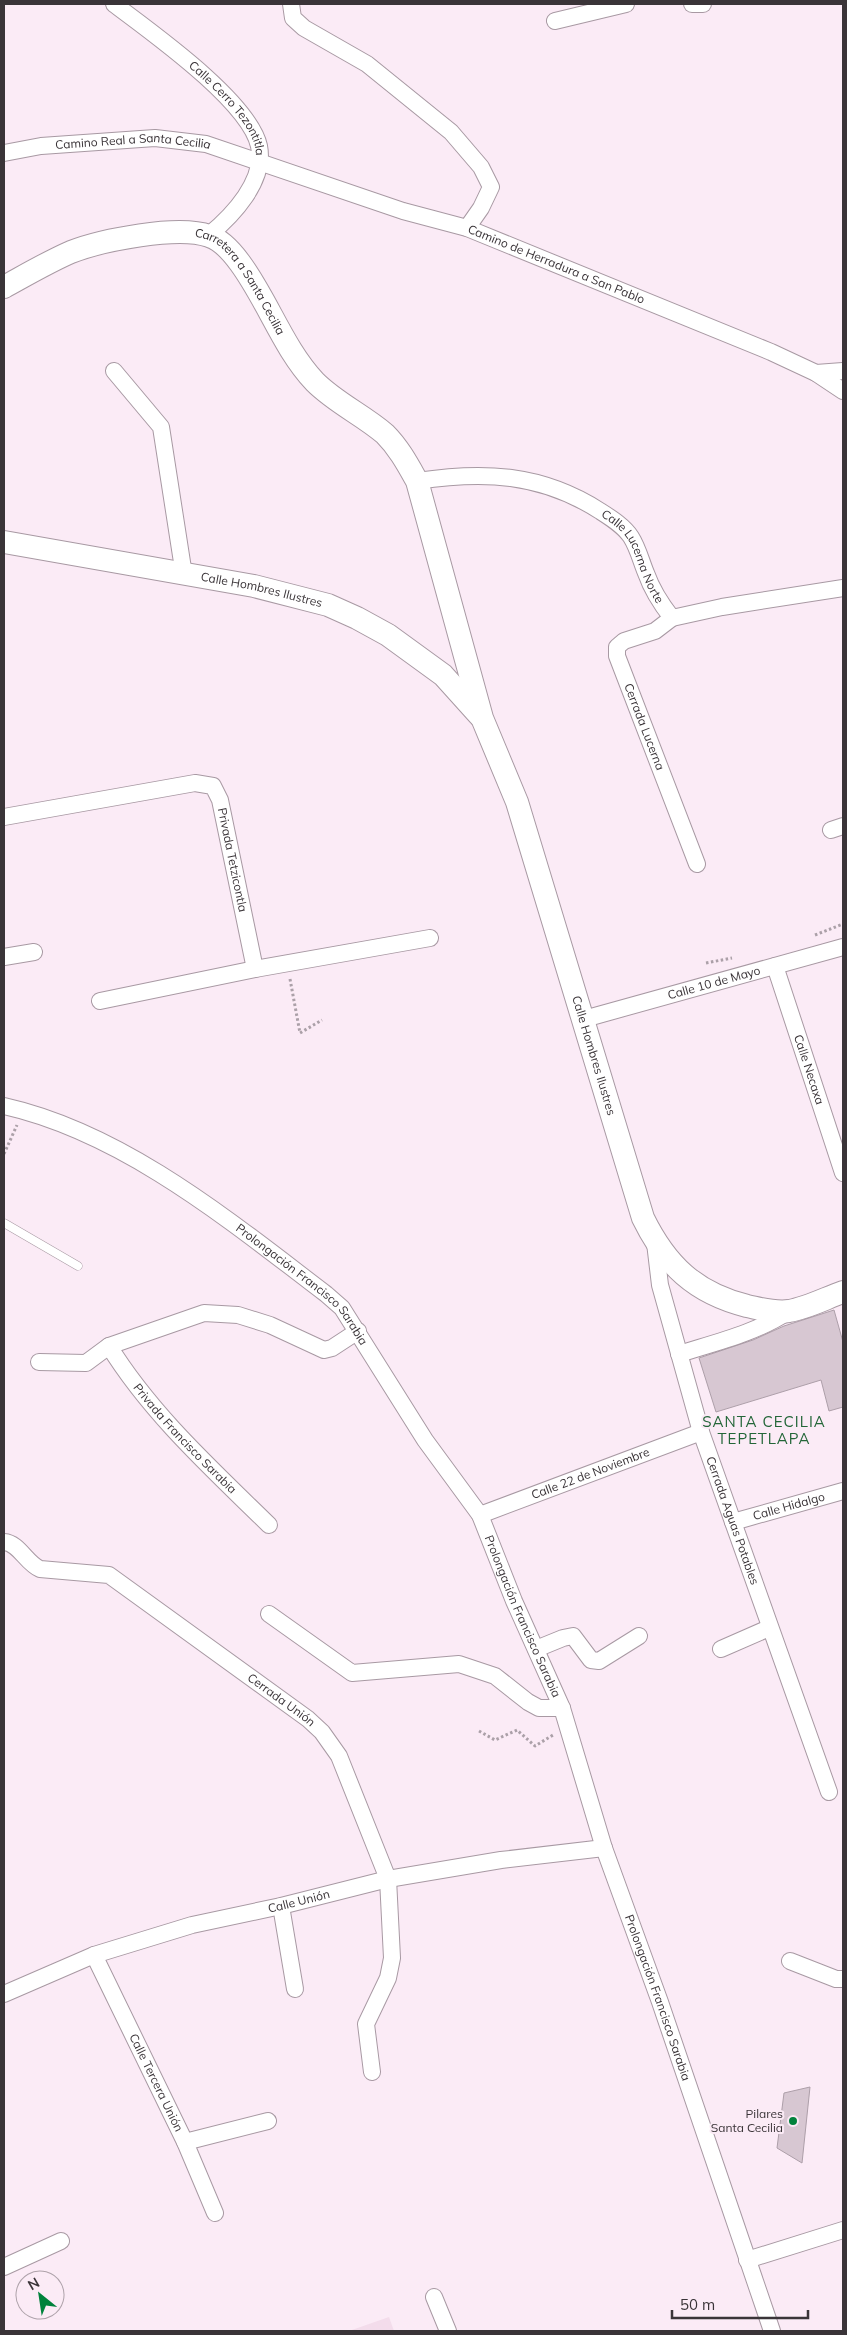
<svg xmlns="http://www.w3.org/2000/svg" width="847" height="2335" font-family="Mulish,sans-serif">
	<rect width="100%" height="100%" fill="#fbebf6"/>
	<!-- built -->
	<path fill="#f3dceb" d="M389 2317 394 2331H349Z"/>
	<!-- building -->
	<g fill="#d7c7d2" stroke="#ad9fa9">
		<path d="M834 1310 843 1342V1407L829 1411 821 1380 716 1412 699 1358 753 1340 784 1326Z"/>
		<path d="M810 2087 802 2163 777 2148 784 2093Z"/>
	</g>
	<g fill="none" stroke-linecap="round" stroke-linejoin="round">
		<!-- lane casing -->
		<g stroke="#a899a3" stroke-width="9">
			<path id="lane" d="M4 1223 78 1266"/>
		</g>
		<!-- street casing -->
		<g stroke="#a899a3" stroke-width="18">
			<g id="street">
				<path id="s1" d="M114 4C151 32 249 101 259 146 266 181 232 216 209 235"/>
				<path d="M291 4 293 18 304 28 367 64 451 132 481 167 491 187 481 208 467 228"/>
				<path d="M692 4H703"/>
				<path d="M555 21 626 4"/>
				<path id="s2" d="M4 153 41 146 155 138 206 144 403 211 467 228 771 352 816 373 843 391"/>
				<path d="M114 371 161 427 184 575"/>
				<path d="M816 373 843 371"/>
				<path id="s3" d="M417 481C483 471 541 473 600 511 611 518 624 526 631 537 638 548 641 561 646 573 652 590 661 604 672 618L722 607 843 588"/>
				<path id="s4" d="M672 618 655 631 624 641 617 647V656L697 864"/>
				<path id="s5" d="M4 817 195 783 213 786 220 800 255 969"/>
				<path d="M831 830 843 826"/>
				<path d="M4 957 34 952"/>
				<path id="s6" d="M775 966 843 1173"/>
				<path d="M100 1001 255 969 430 938"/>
				<path id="s7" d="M584 1019 843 947"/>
				<path id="s8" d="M4 1106C124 1133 230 1221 326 1294L342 1308 425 1440 480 1515 514 1601 562 1708 604 1848 660 2002 772 2331"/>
				<path id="s9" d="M655 1243 660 1285 701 1432 829 1792"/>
				<path id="s10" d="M109 1346C151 1414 212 1469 269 1525"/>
				<path d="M679 1354C717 1342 756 1333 789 1311"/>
				<path d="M39 1362 86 1363 109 1346 204 1313 238 1315 270 1325 324 1350 332 1348 358 1331"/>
				<path id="s11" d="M480 1515 701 1432"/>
				<path id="s12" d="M733 1522 843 1491"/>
				<path id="s13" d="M4 1542C19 1543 26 1563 40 1569L109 1575 308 1719 322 1732 339 1756 388 1879 392 1958 388 1978 366 2024 372 2072"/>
				<path d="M269 1614 352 1673 459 1664 495 1676 528 1702 539 1708H562"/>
				<path d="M536 1649 563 1638 573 1636 591 1660 599 1661 639 1636"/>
				<path d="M721 1649 769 1628"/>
				<path d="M281 1906 295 1989"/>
				<path id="s14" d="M94 1955 185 2142 215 2213"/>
				<path d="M790 1961 836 1979H843"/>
				<path id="s15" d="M4 1994 94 1955 192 1925 281 1906 388 1879 501 1860 604 1848"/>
				<path d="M185 2142 268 2121"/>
				<path d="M747 2260 843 2230"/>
				<path d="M4 2267 61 2241"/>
				<path d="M434 2297 448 2331"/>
			</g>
		</g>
		<!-- secondary casing -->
		<g stroke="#a899a3" stroke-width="24">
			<g id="secondary">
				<path id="s16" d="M4 287C26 275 48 262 71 252 102 240 178 225 209 236 222 240 232 252 240 263 268 301 283 348 315 382 336 403 363 415 385 434 399 448 408 465 417 481L482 718 517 802 643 1218C666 1265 695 1293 747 1306 761 1309 774 1313 789 1311 807 1308 826 1298 843 1292"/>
				<path id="s17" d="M4 542 254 586 328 605 357 618 388 635 443 675 479 715"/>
			</g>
		</g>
		<!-- path -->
		<g stroke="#aba0a8" stroke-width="3" stroke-dasharray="2.5 2.5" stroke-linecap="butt">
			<path d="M815 935 843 924"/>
			<path d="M706 963 732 958"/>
			<path d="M290 979 300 1033 322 1020"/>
			<path d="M4 1154 17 1125"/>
			<path d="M479 1731 495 1740 517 1730 535 1746 553 1735"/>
		</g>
		<!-- lane -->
		<use href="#lane" stroke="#fff" stroke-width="8"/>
		<!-- street -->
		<use href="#street" stroke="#fff" stroke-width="16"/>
		<!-- secondary -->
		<use href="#secondary" stroke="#fff" stroke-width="22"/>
	</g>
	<!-- markers -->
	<circle fill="#00823c" stroke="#fbebf6" stroke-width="2" cx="793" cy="2121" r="5"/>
	<g text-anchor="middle" stroke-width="4" stroke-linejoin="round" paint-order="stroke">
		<!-- street labels -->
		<g font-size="12" fill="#3a3438" stroke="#fbebf6">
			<text dy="4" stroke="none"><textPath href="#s1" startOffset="156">Calle Cerro Tezontitla</textPath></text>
			<text dy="4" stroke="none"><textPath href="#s2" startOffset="130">Camino Real a Santa Cecilia</textPath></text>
			<text dy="4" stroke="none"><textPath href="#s2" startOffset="574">Camino de Herradura a San Pablo</textPath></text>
			<text dy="4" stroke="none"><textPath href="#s16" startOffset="271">Carretera a Santa Cecilia</textPath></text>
			<text dy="4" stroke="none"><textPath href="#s3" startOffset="248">Calle Lucerna Norte</textPath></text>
			<text dy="4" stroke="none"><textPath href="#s17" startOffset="262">Calle Hombres Ilustres</textPath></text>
			<text dy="4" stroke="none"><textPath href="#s4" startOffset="148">Cerrada Lucerna</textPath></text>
			<text dy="4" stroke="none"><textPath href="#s5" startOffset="289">Privada Tetzicontla</textPath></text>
			<text dy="4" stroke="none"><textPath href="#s7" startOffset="135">Calle 10 de Mayo</textPath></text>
			<text dy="4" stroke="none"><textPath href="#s16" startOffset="1145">Calle Hombres Ilustres</textPath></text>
			<text dy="4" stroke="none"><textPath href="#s6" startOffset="109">Calle Necaxa</textPath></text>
			<text dy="4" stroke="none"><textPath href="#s8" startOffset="352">Prolongación Francisco Sarabia</textPath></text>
			<text dy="4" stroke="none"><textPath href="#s10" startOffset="120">Privada Francisco Sarabia</textPath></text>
			<text dy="4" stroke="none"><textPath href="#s11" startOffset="118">Calle 22 de Noviembre</textPath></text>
			<text dy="4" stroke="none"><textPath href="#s12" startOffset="58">Calle Hidalgo</textPath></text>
			<text dy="4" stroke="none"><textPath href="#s9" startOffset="289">Cerrada Aguas Potables</textPath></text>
			<text dy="4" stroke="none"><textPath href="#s8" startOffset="756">Prolongación Francisco Sarabia</textPath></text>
			<text dy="4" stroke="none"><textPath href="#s13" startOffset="328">Cerrada Unión</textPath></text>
			<text dy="4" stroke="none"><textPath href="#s15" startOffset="310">Calle Unión</textPath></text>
			<text dy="4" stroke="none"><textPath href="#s8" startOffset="1161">Prolongación Francisco Sarabia</textPath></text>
			<text dy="4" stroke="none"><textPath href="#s14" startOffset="142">Calle Tercera Unión</textPath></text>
		</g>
		<!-- poi labels -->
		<g font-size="12" fill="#3a3438" stroke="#fbebf6" text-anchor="end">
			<text x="783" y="2118">Pilares<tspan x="783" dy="14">Santa Cecilia</tspan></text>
		</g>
		<!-- quarter labels -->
		<g font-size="15" letter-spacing="1" fill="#236638" stroke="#fbebf6">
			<text x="764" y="1427">SANTA CECILIA<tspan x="764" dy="17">TEPETLAPA</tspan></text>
		</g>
	</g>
	<!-- border -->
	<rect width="847" height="2335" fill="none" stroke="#3a3438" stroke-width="10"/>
	<!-- north arrow -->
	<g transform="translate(40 2295) rotate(330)"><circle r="24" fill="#fbebf6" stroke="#aea2aa"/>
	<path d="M0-4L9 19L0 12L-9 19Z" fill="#00823c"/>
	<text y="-8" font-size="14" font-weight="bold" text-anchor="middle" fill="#3a3438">N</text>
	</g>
	<!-- scale -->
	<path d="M672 2310v8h136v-8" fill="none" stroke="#3a3438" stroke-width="2.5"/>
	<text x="680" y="2310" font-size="15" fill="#3a3438" stroke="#fbebf6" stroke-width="4" paint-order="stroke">50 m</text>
</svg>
